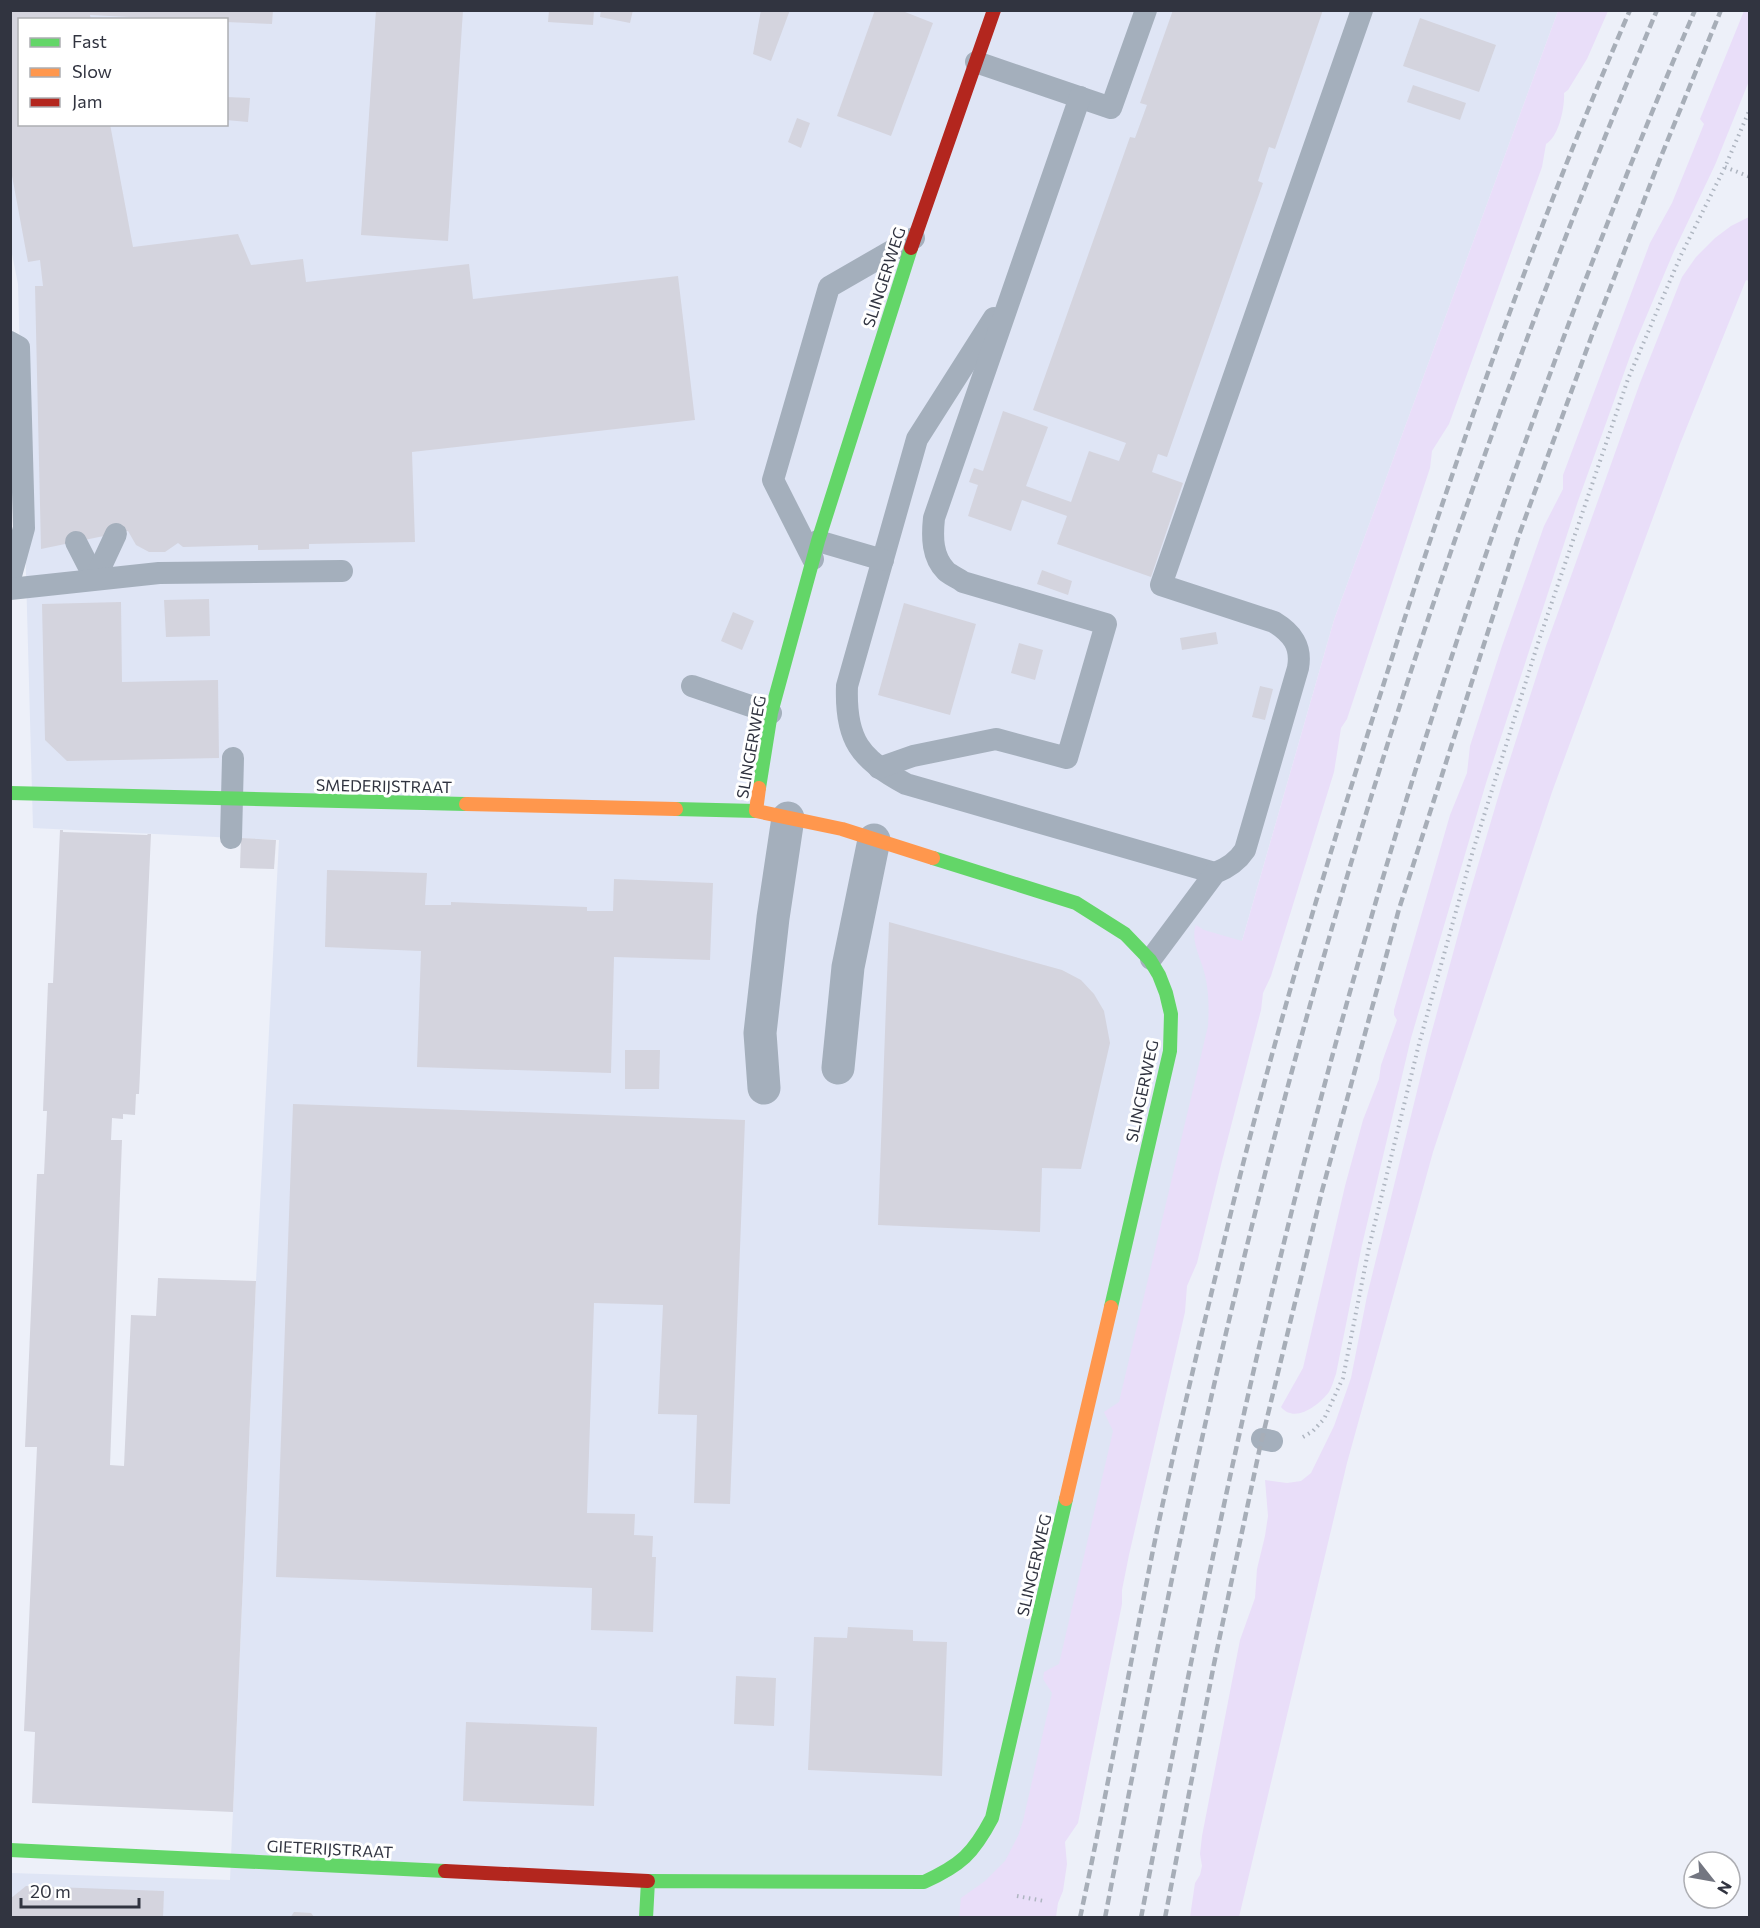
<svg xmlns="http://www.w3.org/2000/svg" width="1760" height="1928" font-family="Commissioner,sans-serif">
	<rect width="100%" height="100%" fill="#edf0f9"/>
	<!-- built -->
	<path fill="#dfe5f5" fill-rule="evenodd" d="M11 11H1558L1334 620 1242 941 1013 1917 11 1918V1873L230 1880 256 1281 279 840 33 828 18 284 10 244ZM20 20H226V124H20Z"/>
	<!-- green -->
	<g fill="#e9def9">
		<path d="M1558 11H1608L1587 59 1568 90 1564 93C1565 106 1559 137 1546 144L1542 167 1449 424 1432 451 1430 468 1347 719 1341 728 1334 772 1271 976 1263 993 1261 1010 1222 1161 1197 1263 1187 1286 1185 1312 1129 1555 1122 1590V1604L1078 1823 1065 1842 1067 1864 1063 1891 1058 1903 1056 1917H959L961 1898 985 1881 1005 1861 1018 1836 1023 1821 1052 1693 1043 1679 1044 1672 1059 1664 1113 1431 1104 1412 1119 1402 1208 1026C1209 1009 1209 992 1205 975 1201 958 1190 941 1196 925L1204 930 1242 941 1334 620Z"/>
		<path d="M1744 11H1749V81L1715 165 1674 251 1633 348 1578 501 1486 783 1411 1038 1362 1245 1336 1374C1334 1379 1332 1387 1329 1392 1319 1405 1295 1424 1281 1407L1303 1368 1345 1186 1363 1120 1379 1079 1381 1065 1397 1020 1394 1015V1010L1450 815 1467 773 1470 746 1502 646 1544 526 1563 489V475L1650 243 1672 203 1704 124 1700 119Z"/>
		<path d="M1749 217V281L1746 280 1680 444 1552 792 1433 1152 1347 1463 1239 1917H1190L1195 1883 1200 1875 1202 1866 1200 1854 1202 1836 1240 1640 1255 1598 1257 1569 1265 1536 1268 1516 1265 1480 1287 1483 1301 1481 1311 1473 1334 1426 1351 1378 1367 1296 1429 1042 1465 909 1502 784 1546 646 1640 383 1682 277 1696 257 1715 238 1731 226Z"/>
	</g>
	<!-- building -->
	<g fill="#d4d4de">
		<path d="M10 10H273L272 24 226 22V20H189L90 15 91 20H20V124H110L133 247 238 234 251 265 303 259 306 282 469 264 473 299 678 276 695 420 412 452 415 542 309 544V549L258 550V545L183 547 178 543 165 552H149L136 545 128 531 41 549 35 286H43L40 260 28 262 10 165Z"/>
		<path d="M376 10H463L448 241 361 235Z"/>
		<path d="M549 10H594L593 25 548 22Z"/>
		<path d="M601 10H633L630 23 600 17Z"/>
		<path d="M761 10H790L771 61 753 54Z"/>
		<path d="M875 10H900L933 23 891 136 837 116Z"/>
		<path d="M1173 10H1323L1275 149 1269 147 1258 181 1263 183 1167 457 1158 454 1152 472 1183 483 1151 577 1057 544 1067 516 1022 500 1011 531 968 516 978 485 969 482 974 468 983 471 1003 411 1048 427 1026 486 1071 502 1089 451 1119 461 1126 443 1033 410 1130 137 1135 138 1147 105 1140 103Z"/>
		<path d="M1420 18 1496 45 1479 92 1403 66Z"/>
		<path d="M1413 85 1466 103 1460 120 1407 102Z"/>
		<path d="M226 97 250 98 248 122 226 120Z"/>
		<path d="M797 118 810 123 801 148 788 142Z"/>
		<path d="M1042 570 1072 581 1068 595 1037 584Z"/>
		<path d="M209 599 210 636 166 637 164 600Z"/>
		<path d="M121 602 122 682 218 680 219 758 67 761 45 740 42 604Z"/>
		<path d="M904 603 976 624 950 715 878 695Z"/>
		<path d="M733 612 754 621 742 650 721 641Z"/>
		<path d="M1216 632 1218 644 1182 650 1180 638Z"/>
		<path d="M1019 643 1043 650 1035 680 1011 673Z"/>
		<path d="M1260 686 1273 689 1265 720 1252 717Z"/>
		<path d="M60 830H63V832L147 835 148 834H151L139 1094H136L135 1115 123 1114V1119L112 1118 111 1140H122L110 1465 124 1466 131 1315 156 1316 158 1278 256 1281 233 1812 32 1803 35 1732 24 1731 37 1447H25L37 1174H44L47 1111H43L48 983H53Z"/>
		<path d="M241 838 276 840 274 869 240 868Z"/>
		<path d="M327 870 427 873 425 905H451V902L587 907V911H613L614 879 713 883 710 960 614 957 611 1073 417 1067 421 951 325 947Z"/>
		<path d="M889 922 1062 970 1081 980 1094 994 1104 1011 1110 1043 1081 1169 1042 1168 1040 1232 878 1225Z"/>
		<path d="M625 1050H660L659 1089H625Z"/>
		<path d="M293 1104 745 1120 730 1504 694 1503 697 1415 658 1414 663 1305 594 1303 587 1513 635 1514 634 1535 653 1536 652 1557H656L653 1632 591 1630 592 1588 276 1577Z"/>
		<path d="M848 1627 913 1630V1641L947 1642 942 1776 808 1770 814 1637 847 1638Z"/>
		<path d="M736 1676 776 1678 774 1726 734 1724Z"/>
		<path d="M466 1722 597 1727 594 1806 463 1801Z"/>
		<path d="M26 1886 164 1891 163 1918H10V1899Z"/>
		<path d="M294 1912 311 1913 315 1918H290Z"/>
	</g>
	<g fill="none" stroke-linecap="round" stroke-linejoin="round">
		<!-- path -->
		<g stroke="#aeb5c0" stroke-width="4" stroke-dasharray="1.5 4.5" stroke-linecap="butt">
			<path d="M1725 167 1750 177"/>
			<path d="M1303 1437 1313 1431 1324 1419 1343 1378 1369 1247 1419 1044 1472 854 1538 643 1628 379 1681 255 1725 167 1750 109"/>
			<path d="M1017 1896 1044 1901"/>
		</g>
		<!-- lane -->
		<g stroke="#a4afbc" stroke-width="22">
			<path d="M976 62 1111 108 1146 10"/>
			<path d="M994 318 917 439 847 686C845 740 860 759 906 784L1215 873"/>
			<path d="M10 342 19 347 24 528 10 579"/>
			<path d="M818 541 883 560"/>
			<path d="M76 542 95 579"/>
			<path d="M813 559 773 480 829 287 914 238"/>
			<path d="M95 579 116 534"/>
			<path d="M10 589 159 573 342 571"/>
			<path d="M692 686 771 713"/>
			<path d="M879 768 913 756 996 739 1067 758 1106 624 963 582C958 578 950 575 946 571 932 557 932 537 934 518L1080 97"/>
			<path d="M231 838 233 758"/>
			<path d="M1151 959 1215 873C1228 868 1237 862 1245 850L1298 668C1302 646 1292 633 1274 622L1161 585 1362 10"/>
			<path d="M1262 1439 1272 1441"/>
		</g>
		<!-- street -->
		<g stroke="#a4afbc" stroke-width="33">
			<path d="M838 1068 848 967 874 840"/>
			<path d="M764 1088 760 1033 773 918 788 818"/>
		</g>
		<!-- fast -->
		<g stroke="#63d668" stroke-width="14">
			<path d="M759 788 771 713 818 541 911 248"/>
			<path d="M10 793 466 804"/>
			<path d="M676 809 756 811"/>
			<path d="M933 858 1076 903 1125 934 1150 960 1159 975 1166 993 1171 1014 1170 1051 1111 1307"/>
			<path d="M10 1850 445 1871"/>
			<path d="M646 1918 648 1881 924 1882C961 1865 973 1854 992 1818L1066 1499"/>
		</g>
		<!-- slow -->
		<g stroke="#ff974d" stroke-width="14">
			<path d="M759 788 756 811 842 829 933 858"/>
			<path d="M466 804 676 809"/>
			<path d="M1066 1499 1111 1307"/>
		</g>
		<!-- jam -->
		<g stroke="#b3261e" stroke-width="14">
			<path d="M911 248 994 10"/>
			<path d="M445 1871 648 1881"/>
		</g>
		<!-- rail -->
		<g stroke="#a7aeb8" stroke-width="4.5" stroke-dasharray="9 4.5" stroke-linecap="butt">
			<path d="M1080 1918C1106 1797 1128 1676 1152 1555 1174 1447 1200 1340 1226 1233 1270 1049 1325 867 1383 686 1455 458 1535 230 1630 10"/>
			<path d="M1105 1918C1147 1698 1190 1479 1243 1262 1347 834 1487 416 1657 10"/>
			<path d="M1141 1918C1190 1662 1241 1407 1306 1155 1407 765 1536 381 1695 10"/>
			<path d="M1165 1918 1214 1664 1260 1447 1322 1191 1399 909 1519 535 1592 335 1660 159 1721 10"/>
		</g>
	</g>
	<g text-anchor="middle" stroke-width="6" stroke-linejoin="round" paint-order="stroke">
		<!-- street labels -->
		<g font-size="16" fill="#313440" stroke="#fff">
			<text transform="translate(884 277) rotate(-72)" y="6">SLINGERWEG</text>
			<text transform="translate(751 747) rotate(-80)" y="6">SLINGERWEG</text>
			<text transform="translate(384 786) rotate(1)" y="6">SMEDERIJSTRAAT</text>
			<text transform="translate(1142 1091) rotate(-78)" y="6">SLINGERWEG</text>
			<text transform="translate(1034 1565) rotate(-77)" y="6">SLINGERWEG</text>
			<text transform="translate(330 1849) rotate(3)" y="6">GIETERIJSTRAAT</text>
		</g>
	</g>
	<!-- border -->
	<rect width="1760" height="1928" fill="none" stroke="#313440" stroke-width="24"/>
	<!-- legend -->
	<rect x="18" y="18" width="210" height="108" fill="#ffffff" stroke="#adaeb3" stroke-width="1.5"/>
	<rect x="30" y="38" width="30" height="9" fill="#63d668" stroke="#adaeb3" stroke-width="1.5"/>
	<text x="72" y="48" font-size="18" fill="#313440">Fast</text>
	<rect x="30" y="68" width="30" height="9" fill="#ff974d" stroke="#adaeb3" stroke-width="1.5"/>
	<text x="72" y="78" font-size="18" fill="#313440">Slow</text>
	<rect x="30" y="98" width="30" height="9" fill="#b3261e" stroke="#adaeb3" stroke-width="1.5"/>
	<text x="72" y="108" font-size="18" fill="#313440">Jam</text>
	<!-- north arrow -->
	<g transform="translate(1712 1880) rotate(121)"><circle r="28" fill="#ffffff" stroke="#adaeb3" stroke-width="1.5"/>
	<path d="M0-4.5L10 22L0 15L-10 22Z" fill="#737681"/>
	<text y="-9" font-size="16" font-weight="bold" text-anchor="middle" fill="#313440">N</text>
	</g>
	<!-- scale -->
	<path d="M21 1898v9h118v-9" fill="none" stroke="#313440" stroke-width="3"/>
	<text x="30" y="1898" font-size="18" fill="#313440" stroke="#ffffff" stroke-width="4.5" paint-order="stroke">20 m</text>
</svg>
